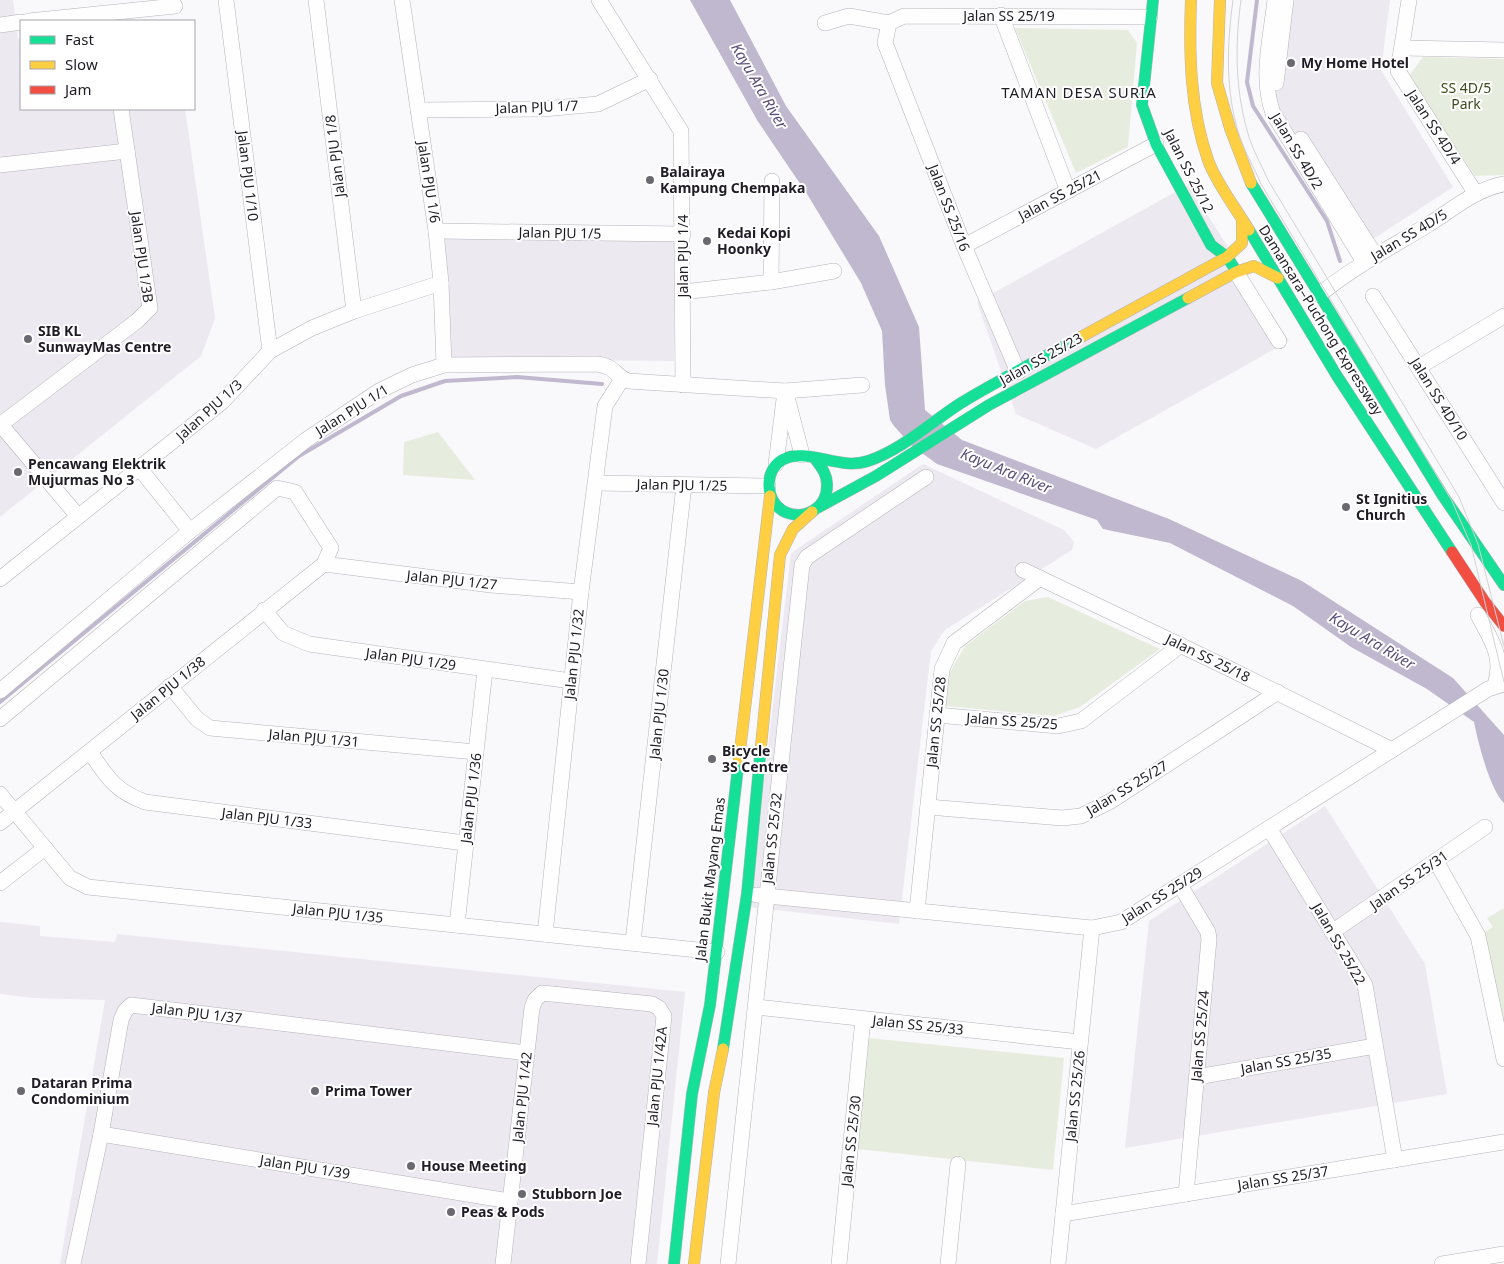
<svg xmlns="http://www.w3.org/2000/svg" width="1504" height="1264" font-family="'Noto Sans',sans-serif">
	<rect width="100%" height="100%" fill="#f9f8fb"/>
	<!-- built -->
	<g fill="#ece9f1">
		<path d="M0 0H13L18 39H21V109H185L215 318 201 356 0 517Z"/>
		<path d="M1280 0H1390L1381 70 1453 187 1361 247 1273 103Z"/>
		<path d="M1188 185 1289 341 1096 449 1016 414 977 302Z"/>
		<path d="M443 239 674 241V361L449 359Z"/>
		<path d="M923 464 1064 530 1074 542 1072 550 945 630 931 651 899 924 749 907 791 553Z"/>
		<path d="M1325 806 1425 964 1447 1094 1125 1148 1149 921Z"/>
		<path d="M0 922 40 926V936L115 942 117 934 685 992 657 1264H60L105 1000 34 998 0 994Z"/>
	</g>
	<!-- green -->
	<g fill="#e7edde">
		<path d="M1015 28 1128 30 1137 43 1128 147 1076 173Z"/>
		<path d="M1423 57 1504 59V175L1475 176 1409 76Z"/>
		<path d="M438 432 475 480 403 475 404 442Z"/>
		<path d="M1048 597 1160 649 1080 707 1054 716 946 706 950 672 965 646 1025 601Z"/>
		<path d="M1504 908V1026L1483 933 1493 927 1487 918Z"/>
		<path d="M869 1038 1064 1058 1053 1170 857 1149Z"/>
	</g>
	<!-- water -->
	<path fill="#c0b8ce" d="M690 0H730L786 106 879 236 919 327 925 410 962 440 1169 519 1302 581 1453 678 1504 735V803C1490 790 1478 742 1474 722L1427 689 1351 647 1293 606 1170 543 1103 529 1097 520 937 464 911 445 894 426 890 420 885 385 882 331 861 283 807 194 757 120Z"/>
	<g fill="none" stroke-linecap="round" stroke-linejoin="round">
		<!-- stream -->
		<g stroke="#c0b8ce" stroke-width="4">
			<path d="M1257 0 1247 82 1253 106 1327 221 1340 261"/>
			<path d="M0 702 299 456 401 396 445 381 517 377 602 384"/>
		</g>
		<!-- street casing -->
		<g stroke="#b5b3b8" stroke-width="16">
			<g id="street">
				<path d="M226 0 270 351"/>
				<path d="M316 0 354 311"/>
				<path d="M402 0 436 231 441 283 444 365"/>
				<path d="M599 0 681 131 683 385"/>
				<path d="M1275 0C1271 37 1260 78 1273 113L1364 262"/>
				<path d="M1409 0 1398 71 1476 194"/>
				<path d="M1001 15 1068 191"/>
				<path d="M29 21 175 6"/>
				<path d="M825 23 849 16 889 23"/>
				<path d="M0 25 21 22"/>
				<path d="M1403 48 1504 50"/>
				<path d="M1276 83 1286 0"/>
				<path d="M418 110 543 109 598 104 650 79"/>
				<path d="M1301 139 1375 255"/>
				<path d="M0 165 127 151"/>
				<path d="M436 231 683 234"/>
				<path d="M964 246 1156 144"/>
				<path d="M1236 272 1279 341"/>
				<path d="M771 282 772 181"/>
				<path d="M683 292 771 282 834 271"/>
				<path d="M1319 295C1353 267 1390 248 1426 226 1451 211 1475 189 1504 184"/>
				<path d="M1373 296 1504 503"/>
				<path d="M1419 367 1504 316"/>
				<path d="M1018 372 964 246 885 43 889 23 904 16 1150 17"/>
				<path d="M787 397 802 455"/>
				<path d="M0 424 77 515"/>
				<path d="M0 425 137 321 150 308 121 109"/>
				<path d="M776 464 785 391"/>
				<path d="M140 469 190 531"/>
				<path d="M596 483 768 486"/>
				<path d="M324 564 491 585 581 592"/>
				<path d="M1023 570 1230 669 1392 750"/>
				<path d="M0 579 222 402 270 351 312 328 354 311 441 283"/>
				<path d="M264 610 283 633 309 644 571 681"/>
				<path d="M1478 615C1491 640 1504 656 1495 685"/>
				<path d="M170 686 197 719 210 728 476 752"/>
				<path d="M0 691 190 531 306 440 379 391 412 375 444 365 597 364C617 367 614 376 628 381L785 391 862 385"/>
				<path d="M937 715 1058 726 1081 721 1181 645"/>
				<path d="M0 719 277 488 295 492 331 548 324 564 0 823"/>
				<path d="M90 752C107 777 115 791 145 802L465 843"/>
				<path d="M0 794 70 878 88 887 717 952"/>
				<path d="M928 807 1062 818 1081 816 1111 801 1278 692"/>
				<path d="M1269 828 1365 985 1395 1160"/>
				<path d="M1436 861 1478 936 1504 1059"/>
				<path d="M0 883 45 848"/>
				<path d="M1180 885 1208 932 1209 939 1186 1194"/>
				<path d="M757 895 1092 928 1121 922 1488 689 1504 684"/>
				<path d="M917 911 942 669 954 643 1040 578"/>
				<path d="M457 925 485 670"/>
				<path d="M1332 932 1485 827"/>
				<path d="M545 934 581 592 605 406 622 379"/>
				<path d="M633 942 684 485"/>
				<path d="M756 1007 1080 1042"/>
				<path d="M1197 1077 1375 1046"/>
				<path d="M101 1134 510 1201"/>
				<path d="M1063 1214 1504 1142"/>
				<path d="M73 1264 101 1134 121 1020 125 1011 131 1005 527 1053"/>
				<path d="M503 1264 532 1008 535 1000 542 993 652 1004 659 1008 664 1016 638 1264"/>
				<path d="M728 1264 802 565 807 557 926 477"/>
				<path d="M839 1264 863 1019"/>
				<path d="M948 1264 958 1164"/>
				<path d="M1058 1264 1092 928"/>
				<path d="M1442 1264 1504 1254"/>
			</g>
		</g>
		<!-- fast casing -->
		<g stroke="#b5b3b8" stroke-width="12">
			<g id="fast">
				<path d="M1153 0 1142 105 1156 144 1211 245 1227 257 1233 266"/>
				<path d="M1251 183 1443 496 1504 585"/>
				<path d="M1249 230 1337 376 1452 552"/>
				<path d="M816 460C821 467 827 474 827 484 828 508 804 522 783 511 765 500 764 471 782 460 805 446 840 471 868 461 902 450 931 422 961 403 1000 379 1041 359 1081 337"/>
				<path d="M819 507 876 476 989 405 1188 298"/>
				<path d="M723 1049 747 894 761 746"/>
				<path d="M674 1264 692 1094 710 1005 739 759"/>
			</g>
		</g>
		<!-- slow casing -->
		<g stroke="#b5b3b8" stroke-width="12">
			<g id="slow">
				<path d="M1191 0C1189 53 1190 109 1208 160 1215 181 1237 210 1249 230"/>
				<path d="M1220 0 1217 83 1230 128 1251 183"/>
				<path d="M1188 298 1236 272 1254 266 1278 278"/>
				<path d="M1081 337 1227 257 1242 243V222"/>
				<path d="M761 746 780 555 793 529 812 512"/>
				<path d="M739 759 770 496"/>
				<path d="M694 1264 714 1093 723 1049"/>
			</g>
		</g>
		<!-- jam casing -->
		<g stroke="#b5b3b8" stroke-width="12">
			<path id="jam" d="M1452 552 1485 602 1504 626"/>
		</g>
		<!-- street -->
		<use href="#street" stroke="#fefefe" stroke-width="15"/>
		<!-- fast -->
		<use href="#fast" stroke="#16e098" stroke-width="11"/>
		<!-- slow -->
		<use href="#slow" stroke="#ffcf43" stroke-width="11"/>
		<!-- jam -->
		<use href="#jam" stroke="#f24e42" stroke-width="11"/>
		<!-- tram -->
		<g stroke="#d3d3d3" stroke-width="1">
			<path d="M1233 0C1227 44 1225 91 1239 134 1244 151 1254 167 1261 184L1452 501 1471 545 1504 682"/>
			<path d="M1241 0C1235 44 1235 87 1247 130 1251 147 1261 164 1268 180L1459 497 1478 544 1504 646"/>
		</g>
	</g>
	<!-- markers -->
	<g fill="#6b6970" stroke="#fff" stroke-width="2">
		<circle cx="1291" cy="63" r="5"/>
		<circle cx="650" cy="180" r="5"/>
		<circle cx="707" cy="241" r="5"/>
		<circle cx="28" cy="339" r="5"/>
		<circle cx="18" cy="472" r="5"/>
		<circle cx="1346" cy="507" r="5"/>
		<circle cx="712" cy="759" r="5"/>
		<circle cx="21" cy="1091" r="5"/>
		<circle cx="315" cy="1091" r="5"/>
		<circle cx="411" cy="1166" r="5"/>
		<circle cx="522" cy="1194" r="5"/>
		<circle cx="451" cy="1212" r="5"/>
	</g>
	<g text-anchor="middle" stroke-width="4" stroke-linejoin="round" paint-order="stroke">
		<!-- street labels -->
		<g font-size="14" fill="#1f1c25" stroke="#fff">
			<text x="1009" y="21">Jalan SS 25/19</text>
			<text transform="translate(537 107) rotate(-2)" y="5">Jalan PJU 1/7</text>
			<text transform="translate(1434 127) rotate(57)" y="5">Jalan SS 4D/4</text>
			<text transform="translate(1297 151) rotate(59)" y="5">Jalan SS 4D/2</text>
			<text transform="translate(335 156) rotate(-97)" y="5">Jalan PJU 1/8</text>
			<text transform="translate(1189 171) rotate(63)" y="5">Jalan SS 25/12</text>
			<text transform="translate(248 176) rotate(83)" y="5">Jalan PJU 1/10</text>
			<text transform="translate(429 182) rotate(81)" y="5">Jalan PJU 1/6</text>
			<text transform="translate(1060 195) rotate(-28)" y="5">Jalan SS 25/21</text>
			<text transform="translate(949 208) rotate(69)" y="5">Jalan SS 25/16</text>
			<text transform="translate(560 233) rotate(1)" y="5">Jalan PJU 1/5</text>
			<text transform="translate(1409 235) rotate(-31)" y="5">Jalan SS 4D/5</text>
			<text transform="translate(683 256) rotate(-90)" y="5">Jalan PJU 1/4</text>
			<text transform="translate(142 257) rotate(82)" y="5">Jalan PJU 1/3B</text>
			<text transform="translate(1321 320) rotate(58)" y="5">Damansara–Puchong Expressway</text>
			<text transform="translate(1041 359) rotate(-29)" y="5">Jalan SS 25/23</text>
			<text transform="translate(1439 399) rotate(58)" y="5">Jalan SS 4D/10</text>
			<text transform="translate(209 410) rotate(-42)" y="5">Jalan PJU 1/3</text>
			<text transform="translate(352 410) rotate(-32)" y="5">Jalan PJU 1/1</text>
			<text transform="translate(682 485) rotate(1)" y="5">Jalan PJU 1/25</text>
			<text transform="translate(452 580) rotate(6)" y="5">Jalan PJU 1/27</text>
			<text transform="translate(574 654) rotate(-84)" y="5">Jalan PJU 1/32</text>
			<text transform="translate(1208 658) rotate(26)" y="5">Jalan SS 25/18</text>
			<text transform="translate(411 659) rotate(8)" y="5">Jalan PJU 1/29</text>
			<text transform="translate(168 688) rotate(-39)" y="5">Jalan PJU 1/38</text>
			<text transform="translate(659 714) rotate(-84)" y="5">Jalan PJU 1/30</text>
			<text transform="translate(1012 721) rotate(4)" y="5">Jalan SS 25/25</text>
			<text transform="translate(936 722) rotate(-84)" y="5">Jalan SS 25/28</text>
			<text transform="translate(314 738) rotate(5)" y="5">Jalan PJU 1/31</text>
			<text transform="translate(1127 788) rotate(-31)" y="5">Jalan SS 25/27</text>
			<text transform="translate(471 798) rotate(-83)" y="5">Jalan PJU 1/36</text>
			<text transform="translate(267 818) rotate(7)" y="5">Jalan PJU 1/33</text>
			<text transform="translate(772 838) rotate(-84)" y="5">Jalan SS 25/32</text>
			<text transform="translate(710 879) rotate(-83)" y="5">Jalan Bukit Mayang Emas</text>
			<text transform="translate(1409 880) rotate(-35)" y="5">Jalan SS 25/31</text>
			<text transform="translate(1162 895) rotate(-32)" y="5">Jalan SS 25/29</text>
			<text transform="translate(338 913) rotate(6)" y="5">Jalan PJU 1/35</text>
			<text transform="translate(1339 944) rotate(60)" y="5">Jalan SS 25/22</text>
			<text transform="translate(197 1013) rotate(7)" y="5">Jalan PJU 1/37</text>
			<text transform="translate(918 1025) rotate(6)" y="5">Jalan SS 25/33</text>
			<text transform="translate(1200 1036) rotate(-85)" y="5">Jalan SS 25/24</text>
			<text transform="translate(1286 1061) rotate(-10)" y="5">Jalan SS 25/35</text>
			<text transform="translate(657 1076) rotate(-84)" y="5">Jalan PJU 1/42A</text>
			<text transform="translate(1075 1096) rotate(-84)" y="5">Jalan SS 25/26</text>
			<text transform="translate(522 1097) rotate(-84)" y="5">Jalan PJU 1/42</text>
			<text transform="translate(851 1141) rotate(-84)" y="5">Jalan SS 25/30</text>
			<text transform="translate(305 1167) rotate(9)" y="5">Jalan PJU 1/39</text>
			<text transform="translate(1283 1178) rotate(-9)" y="5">Jalan SS 25/37</text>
		</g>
		<!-- poi labels -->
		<g font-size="14" font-weight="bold" fill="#1f1c25" stroke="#fff" text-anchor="start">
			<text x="1301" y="68">My Home Hotel</text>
			<text x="660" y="177">Balairaya<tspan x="660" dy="16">Kampung Chempaka</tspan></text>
			<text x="717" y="238">Kedai Kopi<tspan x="717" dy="16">Hoonky</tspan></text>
			<text x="38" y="336">SIB KL<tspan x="38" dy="16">SunwayMas Centre</tspan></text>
			<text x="28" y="469">Pencawang Elektrik<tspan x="28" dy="16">Mujurmas No 3</tspan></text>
			<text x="1356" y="504">St Ignitius<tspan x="1356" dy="16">Church</tspan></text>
			<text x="722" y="756">Bicycle<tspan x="722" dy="16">3S Centre</tspan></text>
			<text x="31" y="1088">Dataran Prima<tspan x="31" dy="16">Condominium</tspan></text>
			<text x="325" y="1096">Prima Tower</text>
			<text x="421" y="1171">House Meeting</text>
			<text x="532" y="1199">Stubborn Joe</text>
			<text x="461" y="1217">Peas &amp; Pods</text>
		</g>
		<!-- park labels -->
		<g font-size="14" fill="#3b4a1a" stroke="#fff">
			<text x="1466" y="93">SS 4D/5<tspan x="1466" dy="16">Park</tspan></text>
		</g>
		<!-- water labels -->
		<g font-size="15" font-style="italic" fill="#5c4c79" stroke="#fff">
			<text transform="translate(759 86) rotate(60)" y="5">Kayu Ara River</text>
			<text transform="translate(1006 471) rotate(22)" y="5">Kayu Ara River</text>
			<text transform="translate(1372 641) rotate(31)" y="5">Kayu Ara River</text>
		</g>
		<!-- neighbourhood labels -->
		<g font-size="15" letter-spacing="1" fill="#1f1c25" stroke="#fff">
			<text x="1079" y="98">TAMAN DESA SURIA</text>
		</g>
	</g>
	<!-- legend -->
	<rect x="20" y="20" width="175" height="90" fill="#ffffff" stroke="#a5a4a8"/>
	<rect x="30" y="36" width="25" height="8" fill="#16e098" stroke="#a5a4a8"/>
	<text x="65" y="45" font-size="15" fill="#1f1c25">Fast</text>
	<rect x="30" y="61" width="25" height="8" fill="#ffcf43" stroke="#a5a4a8"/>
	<text x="65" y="70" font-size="15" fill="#1f1c25">Slow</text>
	<rect x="30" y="86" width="25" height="8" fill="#f24e42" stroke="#a5a4a8"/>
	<text x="65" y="95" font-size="15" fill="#1f1c25">Jam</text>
</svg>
